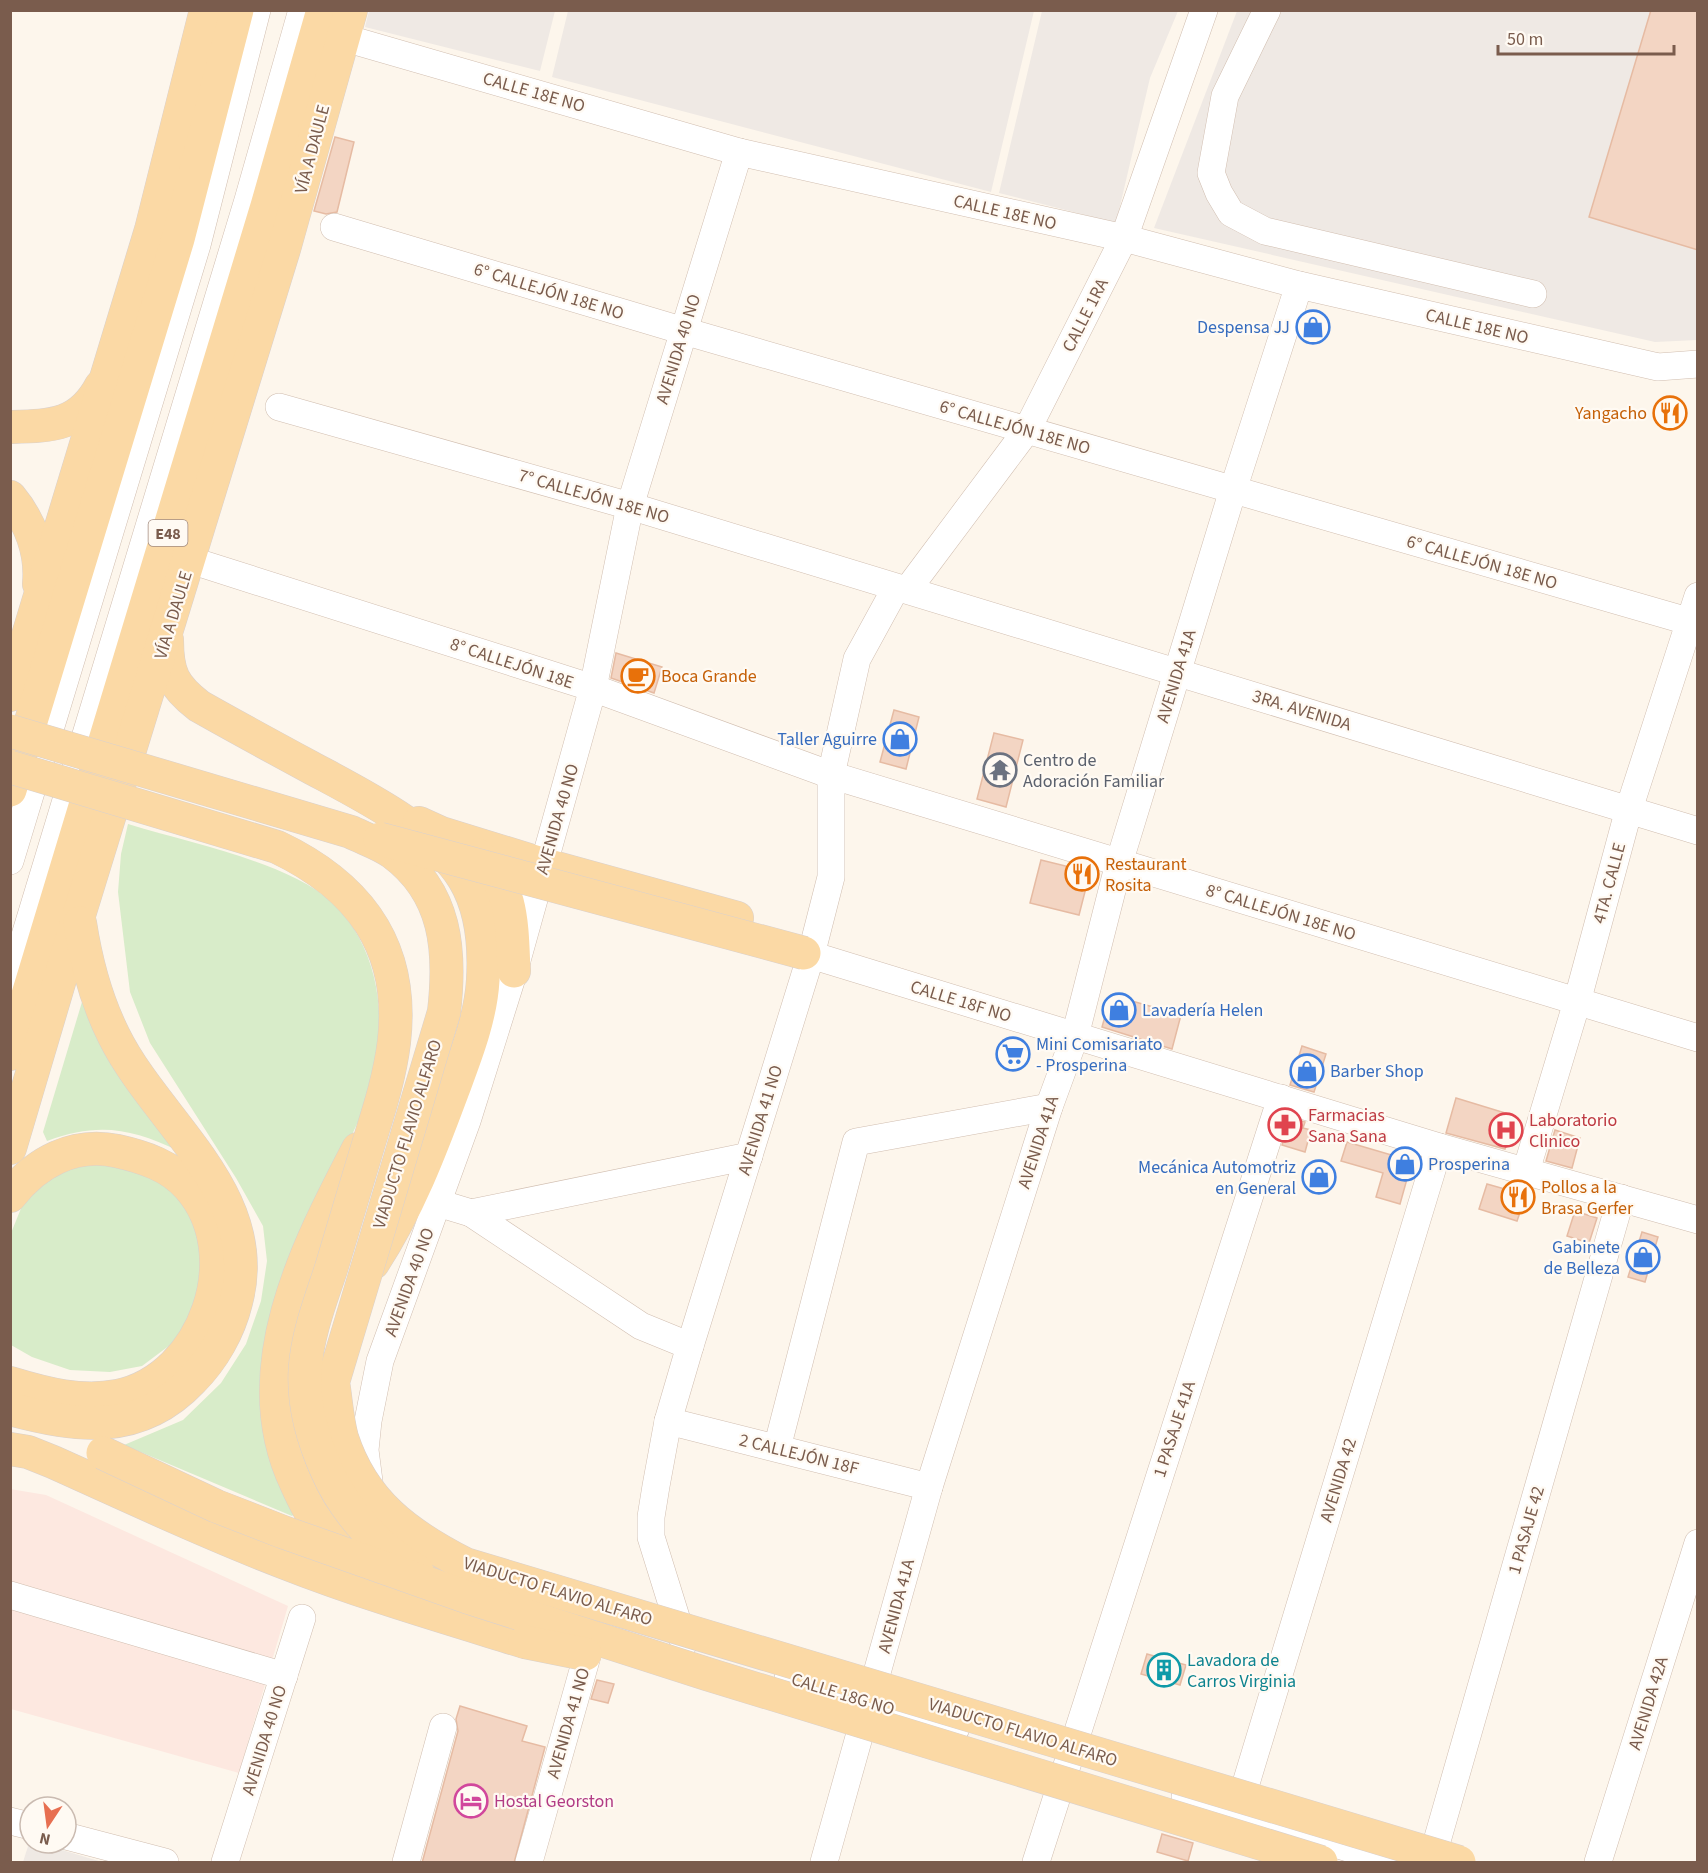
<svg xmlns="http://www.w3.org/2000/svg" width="1708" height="1873" font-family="'Source Sans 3',sans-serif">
	<rect width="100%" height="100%" fill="#fdf6ec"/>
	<!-- commercial -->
	<path fill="#fde8e0" d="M10 1489 46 1495 288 1606 239 1773 11 1709Z"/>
	<!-- industrial -->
	<g fill="#efe9e4">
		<path d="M369 11V10L555 11 540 71 365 27Z"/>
		<path d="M568 11V10L1034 11 991 192 552 77Z"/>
		<path d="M1042 11H1178L1150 78 1116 223 999 193Z"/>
		<path d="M1237 11H1697V340L1655 342 1154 228Z"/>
		<path d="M30 1840V1843H39L102 1862H23Z"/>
	</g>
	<!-- green -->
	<g fill="#d8ecc9">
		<path d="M128 824C184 841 244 853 297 879 377 918 391 1008 372 1087 368 1104 358 1121 351 1137L268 1450 276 1477 298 1511 292 1516 124 1445 183 1420 221 1383 246 1344 261 1301 267 1261 263 1226 236 1178 150 1043 130 992 118 892 121 854Z"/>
		<path d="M85 992 179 1151C131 1128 98 1122 47 1141L43 1132Z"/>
		<path d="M98 1163 130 1166 181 1194 206 1249 193 1319 170 1345 142 1366 110 1372 70 1370 32 1357 11 1345V1233L22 1206 40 1185 64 1170Z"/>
	</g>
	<!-- building -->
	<g fill="#f3d5c3" stroke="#e6bba3" stroke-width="1.5">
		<path d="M1651 10H1698V250L1589 217Z"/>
		<path d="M335 137 354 142 337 212 326 214 314 211Z"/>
		<path d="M616 653 662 667 654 693 611 678Z"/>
		<path d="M894 710 919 717 906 769 880 762Z"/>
		<path d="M994 733 1023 740 1006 807 977 799Z"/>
		<path d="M1041 860 1090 872 1079 915 1030 903Z"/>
		<path d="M1111 995 1181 1015 1172 1049 1102 1027Z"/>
		<path d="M1003 1040 1027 1047 1022 1067 998 1061Z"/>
		<path d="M1302 1046 1326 1054 1314 1092 1290 1085Z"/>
		<path d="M1456 1098 1515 1116 1505 1149 1446 1133Z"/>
		<path d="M1291 1118 1305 1122 1303 1128 1311 1130 1305 1152 1282 1145Z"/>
		<path d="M1555 1130 1580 1138 1572 1168 1546 1161Z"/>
		<path d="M1347 1142 1412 1161 1400 1204 1376 1197 1383 1173 1341 1161Z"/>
		<path d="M1487 1184 1526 1195 1517 1221 1479 1209Z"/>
		<path d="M1575 1211 1597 1218 1589 1243 1567 1236Z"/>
		<path d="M1642 1232 1658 1237 1645 1282 1628 1277Z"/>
		<path d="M1147 1654 1186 1665 1180 1685 1141 1674Z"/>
		<path d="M597 1680 614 1684 608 1703 591 1699Z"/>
		<path d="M460 1706 527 1726 522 1741 545 1747 514 1863H422L458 1731 456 1719Z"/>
		<path d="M1162 1834 1193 1843 1188 1861 1157 1852Z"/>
	</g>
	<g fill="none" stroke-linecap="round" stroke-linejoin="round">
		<!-- minor casing -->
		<g stroke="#d1beb0" stroke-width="28">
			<g id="minor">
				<path d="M1267 10 1225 96 1211 173 1219 193 1231 213 1265 231 1533 294"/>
				<path d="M324 32 739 152 1124 238 1299 285 1658 367 1698 364"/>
				<path d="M334 227 684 331 1698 624"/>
				<path d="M279 407 630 506 1698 831"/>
				<path d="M190 560 593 688 831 775 1698 1038"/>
				<path d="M908 589 1027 430 1124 238 1204 10"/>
				<path d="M10 861 197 245 257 10"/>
				<path d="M811 955 1439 1147 1698 1220"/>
				<path d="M10 985 248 200 302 10"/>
				<path d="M1526 1171 1577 1002 1629 809 1698 596"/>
				<path d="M438 1203 471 1213 749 1156"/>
				<path d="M471 1213 641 1326 690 1346"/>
				<path d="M668 1421 929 1487"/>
				<path d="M777 1448 856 1142 1049 1107"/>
				<path d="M370 1489 365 1450 368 1421 380 1361 467 1121 514 971 593 688 630 506 739 152"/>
				<path d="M10 1595 284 1676"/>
				<path d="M684 1643 651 1537V1517L656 1486 668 1421 690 1346 811 955 831 877V775L857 659 892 595"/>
				<path d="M788 1678 956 1728"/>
				<path d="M1185 1797 1393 1862"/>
				<path d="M1237 1813 1439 1147"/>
				<path d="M10 1821 30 1826"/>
				<path d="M66 1836 165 1862"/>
				<path d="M225 1862 302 1618"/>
				<path d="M406 1862 443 1727"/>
				<path d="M529 1862 593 1635"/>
				<path d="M824 1862 929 1487 1049 1107 1075 1036 1119 863 1233 490 1299 285"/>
				<path d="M1036 1862 1281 1098"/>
				<path d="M1431 1862 1621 1198"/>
				<path d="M1598 1862 1698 1543"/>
			</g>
		</g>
		<!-- major casing -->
		<g stroke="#dad1cd" stroke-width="34">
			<g id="major">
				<path d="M10 427C51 426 80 426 101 386"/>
				<path d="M10 497C30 521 42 552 39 584"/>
				<path d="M167 640C167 673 173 686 199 706 236 727 273 747 310 767 360 794 434 830 464 879 482 909 485 946 483 980 481 1017 466 1055 453 1090 430 1152 409 1207 373 1263"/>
				<path d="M10 695 151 230 206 10"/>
				<path d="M10 790 178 239 237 10"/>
				<path d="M419 823 441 833 545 865 737 918"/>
				<path d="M477 855C514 883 512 929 514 971"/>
				<path d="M10 1054 267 206 323 10"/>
				<path d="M10 1148 79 915 284 249 351 10"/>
				<path d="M358 1149C306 1249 243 1371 296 1483 306 1505 314 1524 336 1536L473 1578"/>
				<path d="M10 1196C36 1162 74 1142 117 1151 144 1157 171 1166 189 1187 248 1254 205 1378 118 1396 81 1403 46 1394 10 1383"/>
				<path d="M10 1409C78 1427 139 1436 192 1380 213 1359 229 1331 236 1302 265 1195 157 1123 114 1036 96 1000 86 962 80 923"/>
				<path d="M10 1449 28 1452 53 1462C129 1496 204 1532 283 1562 362 1593 444 1617 525 1642"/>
			</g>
		</g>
		<!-- minor -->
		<use href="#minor" stroke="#fff" stroke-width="27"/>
		<!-- major -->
		<use href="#major" stroke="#fbd9a5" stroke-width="33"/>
		<!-- major-bridge casing -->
		<g stroke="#dad1cd" stroke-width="34" stroke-linecap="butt">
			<g id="major-bridge">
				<path d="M10 731 351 832C365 839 381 844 393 853 447 893 451 951 444 1012L333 1382C336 1400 337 1420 342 1438 363 1503 408 1535 465 1564L1459 1862"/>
				<path d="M10 767 277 847C359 886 405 947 394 1042 390 1075 380 1107 370 1139 357 1182 344 1226 331 1269 320 1302 307 1336 305 1370 303 1405 313 1440 327 1471 345 1512 379 1549 417 1571"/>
				<path d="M380 839 804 953"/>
				<path d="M103 1453 216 1506 283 1532 467 1597 707 1674 1321 1862"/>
				<path d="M525 1642 585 1654"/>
			</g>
		</g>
		<!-- major-bridge -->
		<use href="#major-bridge" stroke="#fbd9a5" stroke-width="33"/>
	</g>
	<!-- icons -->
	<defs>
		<g id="shop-ring" transform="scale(1.725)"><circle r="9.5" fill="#fffaf3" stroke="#3f7fe0" stroke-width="1.5"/><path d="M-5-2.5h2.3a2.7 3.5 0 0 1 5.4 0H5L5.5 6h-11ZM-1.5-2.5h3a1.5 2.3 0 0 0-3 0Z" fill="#3f7fe0"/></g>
		<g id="restaurant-ring" transform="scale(1.725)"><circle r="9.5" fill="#fffaf3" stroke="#e8710a" stroke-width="1.5"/><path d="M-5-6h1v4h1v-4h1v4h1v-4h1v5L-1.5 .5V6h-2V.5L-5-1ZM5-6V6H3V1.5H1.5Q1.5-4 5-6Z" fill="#e8710a"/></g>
		<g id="cafe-ring" transform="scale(1.725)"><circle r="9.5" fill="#fffaf3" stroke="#e8710a" stroke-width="1.5"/><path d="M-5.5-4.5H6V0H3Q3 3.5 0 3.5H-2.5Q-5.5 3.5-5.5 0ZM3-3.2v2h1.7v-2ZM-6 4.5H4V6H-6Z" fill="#e8710a"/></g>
		<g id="temple-ring" transform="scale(1.725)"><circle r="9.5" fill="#fffaf3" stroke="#6b7280" stroke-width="1.5"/><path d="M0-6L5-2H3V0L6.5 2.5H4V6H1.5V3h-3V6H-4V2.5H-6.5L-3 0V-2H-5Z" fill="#6b7280"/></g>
		<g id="supermarket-ring" transform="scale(1.725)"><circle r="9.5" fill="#fffaf3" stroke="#3f7fe0" stroke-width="1.5"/><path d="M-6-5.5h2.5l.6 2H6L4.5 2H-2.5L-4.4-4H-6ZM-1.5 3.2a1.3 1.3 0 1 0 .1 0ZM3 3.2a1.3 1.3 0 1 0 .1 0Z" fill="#3f7fe0"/></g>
		<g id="pharmacy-ring" transform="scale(1.725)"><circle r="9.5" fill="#fffaf3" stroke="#e0444e" stroke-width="1.5"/><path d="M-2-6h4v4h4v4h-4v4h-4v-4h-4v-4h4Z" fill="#e0444e"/></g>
		<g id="hospital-ring" transform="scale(1.725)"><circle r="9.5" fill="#fffaf3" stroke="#e0444e" stroke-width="1.5"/><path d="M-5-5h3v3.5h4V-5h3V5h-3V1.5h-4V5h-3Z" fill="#e0444e"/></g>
		<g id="building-ring" transform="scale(1.725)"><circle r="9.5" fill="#fffaf3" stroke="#0f9aa8" stroke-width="1.5"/><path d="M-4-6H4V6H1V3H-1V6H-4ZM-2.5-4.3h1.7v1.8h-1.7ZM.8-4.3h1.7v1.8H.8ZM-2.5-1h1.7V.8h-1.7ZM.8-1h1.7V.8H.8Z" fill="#0f9aa8"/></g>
		<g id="hotel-ring" transform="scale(1.725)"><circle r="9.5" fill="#fffaf3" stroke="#d1479c" stroke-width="1.5"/><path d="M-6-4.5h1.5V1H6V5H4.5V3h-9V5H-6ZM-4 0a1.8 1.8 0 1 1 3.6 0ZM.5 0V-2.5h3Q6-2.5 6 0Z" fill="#d1479c"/></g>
	</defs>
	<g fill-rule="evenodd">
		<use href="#shop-ring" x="1313" y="327"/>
		<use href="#restaurant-ring" x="1670" y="413"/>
		<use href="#cafe-ring" x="638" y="676"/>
		<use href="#shop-ring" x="900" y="739"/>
		<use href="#temple-ring" x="1000" y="770"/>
		<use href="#restaurant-ring" x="1082" y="874"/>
		<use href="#shop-ring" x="1119" y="1010"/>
		<use href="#supermarket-ring" x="1013" y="1054"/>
		<use href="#shop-ring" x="1307" y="1071"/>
		<use href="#pharmacy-ring" x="1285" y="1125"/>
		<use href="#hospital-ring" x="1506" y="1130"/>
		<use href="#shop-ring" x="1405" y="1164"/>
		<use href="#shop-ring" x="1319" y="1177"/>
		<use href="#restaurant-ring" x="1518" y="1197"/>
		<use href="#shop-ring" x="1643" y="1257"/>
		<use href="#building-ring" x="1164" y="1670"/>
		<use href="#hotel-ring" x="471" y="1801"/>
	</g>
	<g text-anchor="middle" stroke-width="4.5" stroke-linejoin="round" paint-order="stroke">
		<!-- shield labels -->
		<rect fill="#fffaf3" stroke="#a28b7f" stroke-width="1.5" x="148.5" y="520" width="39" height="26" rx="4.5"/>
		<g font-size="16" font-weight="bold" fill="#7a5c4d">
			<text x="168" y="539">E48</text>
		</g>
		<!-- street labels -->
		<g font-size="18" fill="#7a5c4d" stroke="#fffaf3">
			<text transform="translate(534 92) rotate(16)" y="6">CALLE 18E NO</text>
			<text transform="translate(312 149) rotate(-75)" y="6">VÍA A DAULE</text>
			<text transform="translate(1005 212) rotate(13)" y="6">CALLE 18E NO</text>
			<text transform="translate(549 291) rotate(17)" y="6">6° CALLEJÓN 18E NO</text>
			<text transform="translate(1085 315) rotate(-63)" y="6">CALLE 1RA</text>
			<text transform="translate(1477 326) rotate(13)" y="6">CALLE 18E NO</text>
			<text transform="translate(678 349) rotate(-73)" y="6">AVENIDA 40 NO</text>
			<text transform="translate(1015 427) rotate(16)" y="6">6° CALLEJÓN 18E NO</text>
			<text transform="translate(594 496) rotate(16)" y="6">7° CALLEJÓN 18E NO</text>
			<text transform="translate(1482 562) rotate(16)" y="6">6° CALLEJÓN 18E NO</text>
			<text transform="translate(173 615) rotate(-73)" y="6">VÍA A DAULE</text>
			<text transform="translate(512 663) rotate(18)" y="6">8° CALLEJÓN 18E</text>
			<text transform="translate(1176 676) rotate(-73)" y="6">AVENIDA 41A</text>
			<text transform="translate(1302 710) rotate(17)" y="6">3RA. AVENIDA</text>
			<text transform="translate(557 819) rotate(-74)" y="6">AVENIDA 40 NO</text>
			<text transform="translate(1609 883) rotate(-75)" y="6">4TA. CALLE</text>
			<text transform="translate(1281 912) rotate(17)" y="6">8° CALLEJÓN 18E NO</text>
			<text transform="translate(961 1001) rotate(17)" y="6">CALLE 18F NO</text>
			<text transform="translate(760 1120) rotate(-73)" y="6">AVENIDA 41 NO</text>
			<text transform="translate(407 1134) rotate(-73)" y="6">VIADUCTO FLAVIO ALFARO</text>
			<text transform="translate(1038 1142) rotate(-72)" y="6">AVENIDA 41A</text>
			<text transform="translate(409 1282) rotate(-70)" y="6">AVENIDA 40 NO</text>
			<text transform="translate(1174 1429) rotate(-72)" y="6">1 PASAJE 41A</text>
			<text transform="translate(799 1454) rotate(14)" y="6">2 CALLEJÓN 18F</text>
			<text transform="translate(1338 1480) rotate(-73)" y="6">AVENIDA 42</text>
			<text transform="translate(1526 1530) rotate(-74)" y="6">1 PASAJE 42</text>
			<text transform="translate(558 1591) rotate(17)" y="6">VIADUCTO FLAVIO ALFARO</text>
			<text transform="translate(896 1606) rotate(-75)" y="6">AVENIDA 41A</text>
			<text transform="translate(843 1694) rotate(17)" y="6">CALLE 18G NO</text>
			<text transform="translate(1648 1703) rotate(-73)" y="6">AVENIDA 42A</text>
			<text transform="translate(568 1723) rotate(-74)" y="6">AVENIDA 41 NO</text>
			<text transform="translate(1023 1732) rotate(17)" y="6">VIADUCTO FLAVIO ALFARO</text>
			<text transform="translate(264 1740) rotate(-73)" y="6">AVENIDA 40 NO</text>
		</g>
		<!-- shop labels -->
		<g font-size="18" fill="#366cbe" stroke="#fffaf3" text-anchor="end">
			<text x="1290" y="333">Despensa JJ</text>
			<text x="877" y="745">Taller Aguirre</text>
			<text x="1142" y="1016" text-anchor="start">Lavadería Helen</text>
			<text x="1036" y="1050" text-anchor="start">Mini Comisariato<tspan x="1036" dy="21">- Prosperina</tspan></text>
			<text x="1330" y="1077" text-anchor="start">Barber Shop</text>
			<text x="1428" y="1170" text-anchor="start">Prosperina</text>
			<text x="1296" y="1173">Mecánica Automotriz<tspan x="1296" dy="21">en General</tspan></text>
			<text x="1620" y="1253">Gabinete<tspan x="1620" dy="21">de Belleza</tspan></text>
		</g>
		<!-- food labels -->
		<g font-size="18" fill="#c56008" stroke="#fffaf3" text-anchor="start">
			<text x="1647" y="419" text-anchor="end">Yangacho</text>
			<text x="661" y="682">Boca Grande</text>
			<text x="1105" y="870">Restaurant<tspan x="1105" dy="21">Rosita</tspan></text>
			<text x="1541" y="1193">Pollos a la<tspan x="1541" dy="21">Brasa Gerfer</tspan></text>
		</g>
		<!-- worship labels -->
		<g font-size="18" fill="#5b616d" stroke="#fffaf3" text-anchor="start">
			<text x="1023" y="766">Centro de<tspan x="1023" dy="21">Adoración Familiar</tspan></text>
		</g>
		<!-- health labels -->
		<g font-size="18" fill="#be3a42" stroke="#fffaf3" text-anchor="start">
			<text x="1308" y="1121">Farmacias<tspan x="1308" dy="21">Sana Sana</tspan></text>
			<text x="1529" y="1126">Laboratorio<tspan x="1529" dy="21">Clinico</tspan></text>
		</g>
		<!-- culture labels -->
		<g font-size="18" fill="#0d838f" stroke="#fffaf3" text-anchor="start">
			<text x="1187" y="1666">Lavadora de<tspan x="1187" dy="21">Carros Virginia</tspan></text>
		</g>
		<!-- hotel labels -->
		<g font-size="18" fill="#b23c85" stroke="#fffaf3" text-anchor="start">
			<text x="494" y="1807">Hostal Georston</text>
		</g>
	</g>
	<!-- border -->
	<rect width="1708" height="1873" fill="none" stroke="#7a5c4d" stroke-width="24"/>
	<!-- north arrow -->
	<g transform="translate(48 1825) rotate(193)"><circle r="28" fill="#fffaf3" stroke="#cabbb1" stroke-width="1.5"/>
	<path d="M0-4.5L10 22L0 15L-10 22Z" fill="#e76f51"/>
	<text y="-9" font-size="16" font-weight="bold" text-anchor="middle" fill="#7a5c4d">N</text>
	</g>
	<!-- scale -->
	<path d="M1498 45v9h176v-9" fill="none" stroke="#7a5c4d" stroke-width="3"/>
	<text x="1507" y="45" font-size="18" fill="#7a5c4d" stroke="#fffaf3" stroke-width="4.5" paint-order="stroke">50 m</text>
</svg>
